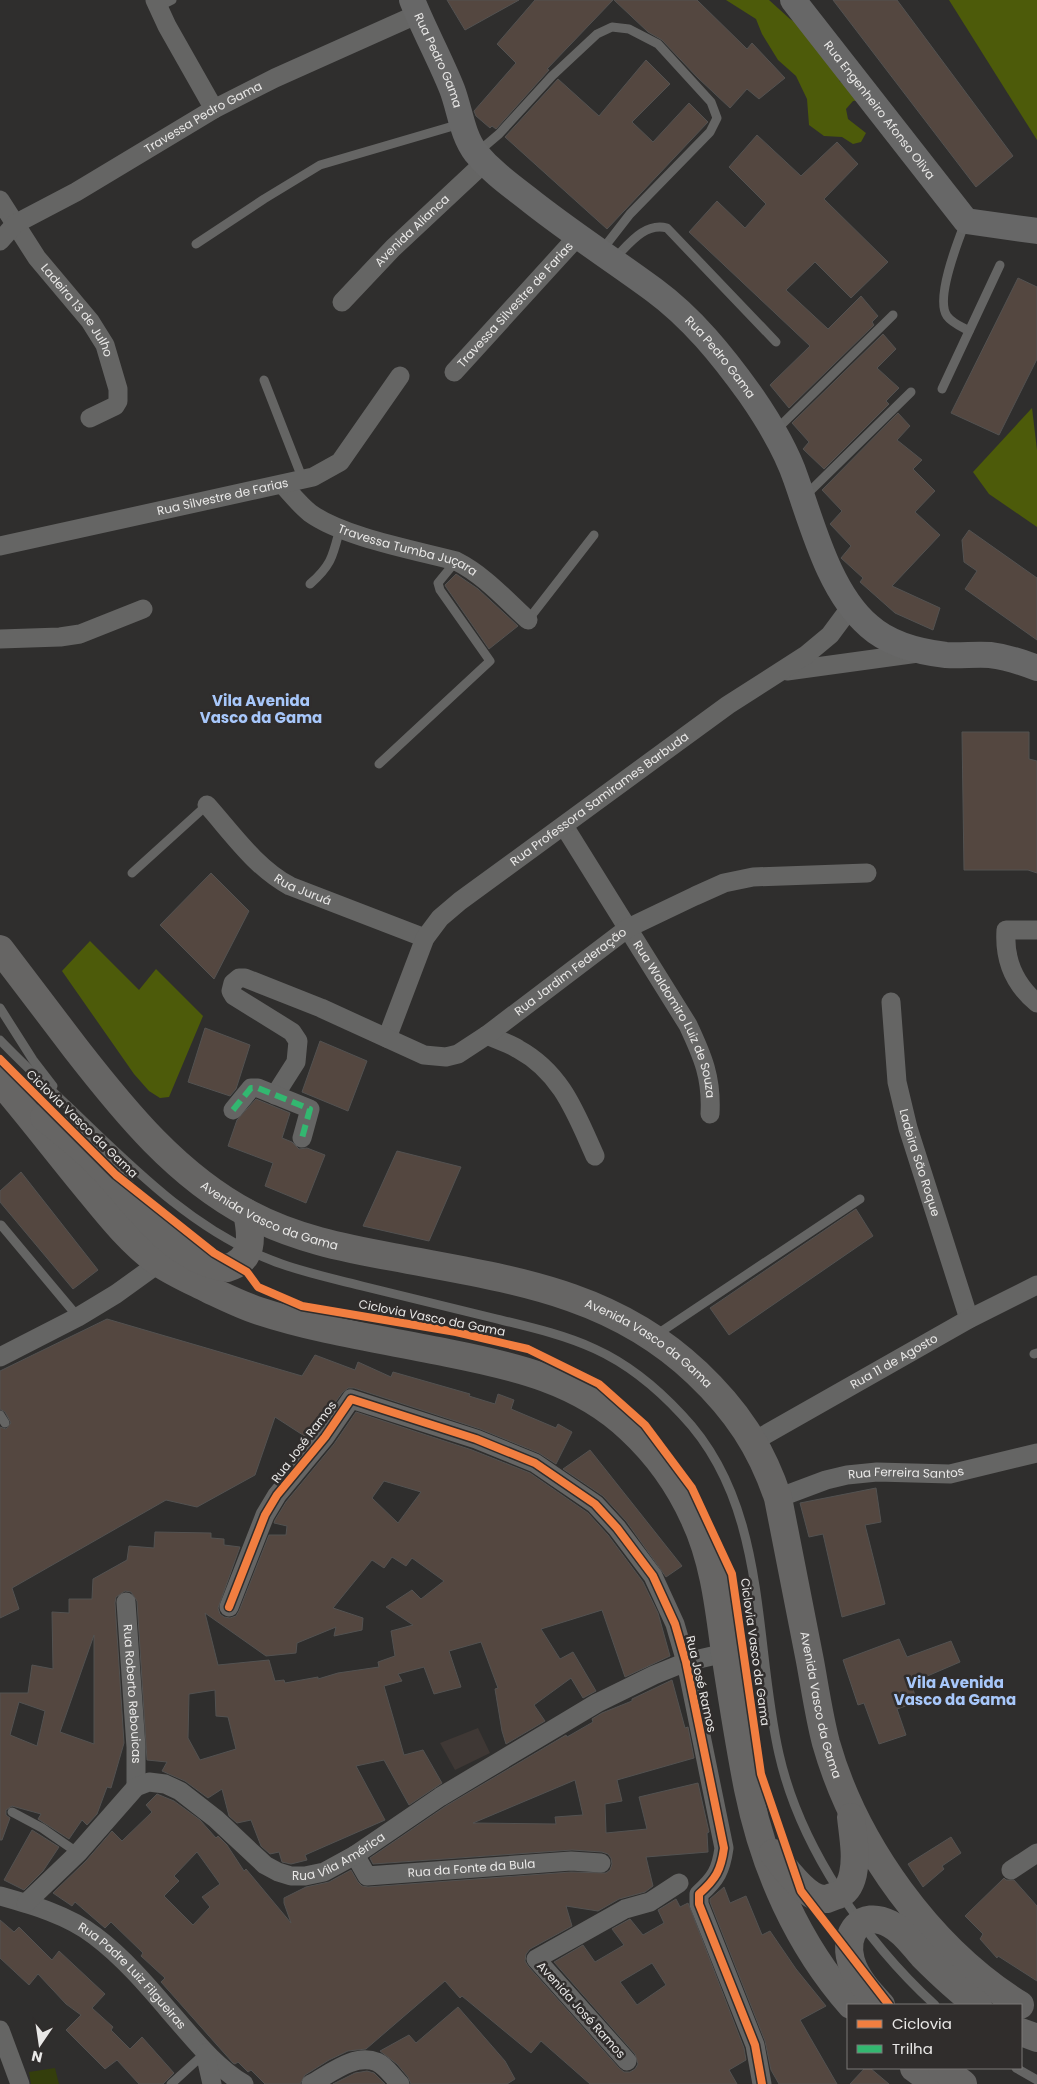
<svg xmlns="http://www.w3.org/2000/svg" width="1037" height="2084" font-family="Poppins,sans-serif">
	<rect width="100%" height="100%" fill="#2f2e2d"/>
	<!-- built -->
	<path fill="#3f3835" d="M478 1728 490 1753 455 1770 440 1743Z"/>
	<!-- green -->
	<path fill="#343e0c" d="M55 2068 59 2084H31L29 2072Z"/>
	<!-- forest -->
	<g fill="#4d5b0a">
		<path d="M726 0H769L790 19 806 29 837 70 840 82H851L861 100 853 101 846 109 848 119 866 133 861 142 853 144 842 137 824 136 809 125 807 99 796 76 778 60 762 34 756 19Z"/>
		<path d="M949 0H1037V140Z"/>
		<path d="M1032 408 1037 450V527L989 494 973 472Z"/>
		<path d="M90 941 139 990 156 969 203 1016 169 1097 160 1098 149 1091 134 1074 62 971Z"/>
	</g>
	<!-- building -->
	<g fill="#544740" stroke="#535251" fill-rule="evenodd">
		<path d="M447 0H519L465 30Z"/>
		<path d="M535 0H613L547 69 549 70 496 129 492 126 490 128 476 116 474 111 516 63 497 44Z"/>
		<path d="M614 0H697L747 49 752 43 785 78 759 99 747 89 730 108 698 78 662 40 648 32Z"/>
		<path d="M833 0H897L1013 156 976 187Z"/>
		<path d="M646 60 670 84 632 122 653 142 689 103 708 122 607 229 505 137 558 79 599 116Z"/>
		<path d="M757 135 801 176 837 142 858 164 824 199 888 262 851 298 815 262 786 290 828 329 861 296 878 316 872 322 874 325 789 408 770 385 810 346 689 232 717 201 745 228 766 204 729 167Z"/>
		<path d="M1018 278 1037 287V359L999 435 951 413Z"/>
		<path d="M883 334 896 349 877 368 899 388 886 401 889 404 824 469 803 449 809 442 792 423Z"/>
		<path d="M898 413 910 426 897 440 922 460 913 469 935 491 915 512 940 535 892 586 940 608 933 630 895 613 860 582 863 578 841 558 851 546 830 524 842 511 822 490Z"/>
		<path d="M969 530 1037 578V640L965 589 977 571 964 562 962 540Z"/>
		<path d="M456 574 478 589 518 626 489 649 446 587 445 585Z"/>
		<path d="M962 732H1029V759L1037 761V873L1028 870H964Z"/>
		<path d="M211 873 249 911 214 979 160 925Z"/>
		<path d="M205 1028 250 1045 236 1089 230 1096 188 1082Z"/>
		<path d="M320 1041 367 1061 348 1111 302 1092Z"/>
		<path d="M256 1099 290 1113 282 1138 292 1142 299 1149 307 1148 325 1155 306 1203 265 1186 273 1163 228 1146 237 1120Z"/>
		<path d="M397 1151 461 1167 429 1241 363 1226Z"/>
		<path d="M21 1172 98 1270 73 1289 0 1202V1191Z"/>
		<path d="M856 1209 873 1236 729 1335 710 1308Z"/>
		<path d="M107 1319 302 1376 315 1355 355 1370 358 1362 391 1377 393 1372 470 1394 469 1396 495 1404 498 1394 514 1400 511 1409 556 1428 558 1424 572 1432 556 1464 539 1453 480 1429 354 1388H348L342 1393 309 1439 275 1417 255 1475 197 1507 166 1500 12 1588 19 1609 0 1618V1427L6 1429 11 1423 5 1412 0 1409V1371Z"/>
		<path d="M356 1412 472 1450 530 1473 588 1513 608 1535 643 1582 658 1613 670 1656 625 1677 602 1610 541 1629 560 1659 573 1652 596 1691 583 1698 571 1678 534 1705 545 1721 506 1744 502 1731 495 1689 498 1688 481 1642 449 1651 461 1687 434 1694 424 1667 398 1674 402 1681 384 1686 404 1755 423 1750 442 1783 409 1805 384 1760 356 1766 385 1820 305 1855 307 1860 291 1864 282 1862 279 1852 270 1854 261 1846 251 1820 237 1823 229 1816 222 1789 208 1798 185 1781 162 1771 167 1762 147 1760 137 1601 131 1592 125 1591 116 1597 115 1603 124 1743 111 1788 107 1787 97 1814 87 1825 82 1820 69 1839 38 1819 41 1814 12 1806 6 1810V1815L10 1818 2 1840H0V1693H28L32 1665 53 1669 52 1612 69 1613V1599H92L93 1579 127 1560 129 1546 154 1548 155 1532 211 1533V1538L224 1539V1545L240 1547 218 1608 220 1614 224 1617 230 1618 236 1616 239 1611 269 1535H286L287 1526 274 1523 275 1520 286 1502 334 1444ZM384 1481 421 1492 398 1523 372 1498ZM392 1557 406 1566 412 1558 444 1581 421 1599 412 1590 386 1607 413 1625 391 1631 395 1656 378 1662 379 1667 338 1673 318 1679V1677L285 1683 284 1680 275 1681 269 1660 218 1665 205 1613 266 1656 296 1653 297 1643 336 1627 334 1636 362 1630 363 1618 333 1608 372 1560 384 1568ZM94 1635V1744L60 1732ZM215 1690 216 1716 228 1717 236 1749 200 1760 188 1738 189 1694ZM19 1702 45 1711 37 1746 10 1735Z"/>
		<path d="M590 1450 682 1566 666 1577 626 1521 603 1496 563 1469Z"/>
		<path d="M876 1488 881 1522 865 1525 885 1604 842 1617 823 1534 809 1537 800 1503Z"/>
		<path d="M899 1639 907 1657 951 1641 960 1662 911 1683 917 1702 897 1709 906 1735 879 1744 864 1703 858 1705 843 1660Z"/>
		<path d="M672 1680 685 1728 688 1727 694 1758 617 1780 622 1801 605 1804 606 1833 647 1829 639 1797 698 1783 709 1832 707 1833 708 1852 646 1857 653 1886 645 1892 619 1899 598 1911 566 1906 572 1926 530 1949 526 1954 525 1961 528 1966 619 2068 624 2072H630L635 2069 638 2064 635 2054 554 1962 583 1945 595 1962 624 1945 612 1929 630 1919 643 1935 664 1923 658 1910 676 1899 680 1907 688 1903 744 2048 746 2060 729 2070 737 2084H590L541 2041 531 2053 462 1996 460 1998 445 1981 366 2049 348 2051 329 2060 305 2075 300 2084H265L251 2070 248 2072 238 2062 235 2064 233 2063 161 1982 165 1978 141 1956 143 1953 111 1922 105 1928 75 1902 72 1906 53 1893 86 1861 112 1831 122 1841 152 1812 146 1805 157 1794 174 1801 200 1820 216 1838 218 1836 227 1845 244 1871 246 1869 291 1923 284 1903V1898L306 1887 329 1882 351 1870 358 1882 362 1886 368 1887 571 1872 606 1873 610 1870 612 1864 611 1858 608 1854 602 1852 572 1850 373 1864 370 1858 446 1806 566 1735 567 1737 593 1722 592 1719 602 1713 632 1701V1699ZM575 1780 583 1815 555 1817 556 1824 473 1823ZM197 1852 220 1884 202 1897 210 1907 193 1925 164 1896 179 1881 174 1876ZM652 1963 666 1985 637 2005 620 1982Z"/>
		<path d="M32 1830 59 1847 43 1871 24 1890 4 1880Z"/>
		<path d="M951 1837 961 1853 942 1866 944 1869 923 1887 908 1864Z"/>
		<path d="M1004 1878 1006 1880H1014L1037 1906V1981L998 1956 997 1958 980 1939 983 1934 965 1916Z"/>
		<path d="M724 1887 730 1903 746 1896 762 1935 770 1931 796 1969 826 2006 800 2020 837 2084H779L771 2070 765 2041 710 1902V1899Z"/>
		<path d="M0 1920 14 1932 19 1927 52 1960 59 1951 105 1994 92 2008 113 2027 111 2030 130 2049 142 2037 174 2073 163 2084H139L117 2060 105 2069 66 2030 81 2015 66 2004 38 1974 29 1985 0 1958Z"/>
		<path d="M458 2007 505 2061 515 2079 507 2084H411L408 2077 397 2064 380 2051 409 2035 416 2043Z"/>
		<path d="M865 2068H870L889 2084H850Z"/>
		<path d="M367 2071 374 2073 385 2084H333L355 2073Z"/>
	</g>
	<g fill="none" stroke-linecap="round" stroke-linejoin="round">
		<!-- lane -->
		<g stroke="#656564" stroke-width="9">
			<path d="M158 7 172 0"/>
			<path d="M479 151 499 134 552 76 597 34 612 27 629 29 658 44 711 102 717 118 710 132 630 214 602 250"/>
			<path d="M965 223C958 241 935 299 947 316 952 323 962 327 969 331"/>
			<path d="M196 244 264 199 320 165 460 124"/>
			<path d="M615 258C629 244 645 222 667 228L776 342"/>
			<path d="M264 380 303 480"/>
			<path d="M942 389 1000 265"/>
			<path d="M776 430 893 315"/>
			<path d="M806 495 911 392"/>
			<path d="M310 584C332 565 333 555 340 528"/>
			<path d="M528 620 594 535"/>
			<path d="M379 764 490 661 440 590 438 583 456 561"/>
			<path d="M132 873 207 805"/>
			<path d="M0 1008 33 1060 53 1086"/>
			<path d="M0 1040C22 1063 45 1084 68 1106 130 1165 190 1228 271 1260 300 1272 332 1278 362 1286 407 1297 452 1308 497 1319 530 1327 565 1335 595 1349 628 1364 658 1389 682 1415 769 1506 753 1640 779 1754 800 1847 865 1941 935 2005"/>
			<path d="M1 1225 78 1317"/>
			<path d="M656 1335 860 1199"/>
			<path d="M1034 1354 1037 1353"/>
			<path d="M0 1415 5 1423"/>
			<path d="M12 1812 42 1828 78 1853"/>
			<path d="M1016 2068 1037 2080"/>
			<path d="M171 2084 205 2053"/>
		</g>
		<!-- street -->
		<g stroke="#656564" stroke-width="19">
			<path d="M155 0 167 26 214 109"/>
			<path id="s1" d="M0 200 37 258 90 321 105 345 118 389V401L115 406 90 418"/>
			<path id="s2" d="M0 241 15 224 76 192 214 109 275 78 418 14"/>
			<path id="s3" d="M342 302 393 248 485 162"/>
			<path id="s4" d="M454 372 578 236"/>
			<path id="s5" d="M283 485C292 495 300 505 310 513 343 537 415 550 456 561 484 575 505 599 528 620"/>
			<path id="s6" d="M0 546 313 477 340 462 400 376"/>
			<path d="M0 639 60 637 80 634 143 609"/>
			<path d="M787 671 918 653"/>
			<path id="s7" d="M207 805C232 833 256 868 290 886L425 938"/>
			<path id="s8" d="M564 826 688 1025C703 1057 712 1078 710 1114"/>
			<path d="M1037 930H1006C1004 960 1014 984 1037 1003"/>
			<path id="s9" d="M891 1002 897 1082 908 1128 969 1319"/>
			<path d="M487 1035C497 1040 509 1043 518 1049 562 1073 576 1114 595 1156"/>
			<path id="s10" d="M387 1038 425 938 440 918 460 901 728 705 806 655 830 635 850 608"/>
			<path id="s11" d="M275 1095 296 1062 298 1041 292 1032 234 996 231 991 233 983 239 978H245L321 1008 424 1055 446 1057 458 1054 487 1035 628 928 695 896 724 883 753 877 867 873"/>
			<path d="M233 1110 251 1088H258L310 1109 302 1138"/>
			<path d="M0 1357 78 1317 116 1294 159 1263"/>
			<path id="s12" d="M754 1441 969 1319 1037 1285"/>
			<path id="s13" d="M778 1498 826 1480 847 1475 877 1472 950 1474 1037 1453"/>
			<path id="s14" d="M126 1602 136 1747V1787"/>
			<path d="M229 1607 265 1515 277 1495 325 1437 351 1399 476 1439 535 1463 595 1504 617 1528 653 1576 675 1624 686 1662 724 1848C721 1870 716 1879 699 1894V1904L755 2045 762 2084"/>
			<path id="s15" d="M355 1855 367 1876 571 1861 601 1863"/>
			<path d="M1011 1870 1037 1853"/>
			<path id="s16" d="M0 1896C32 1905 68 1915 95 1936 123 1957 147 1985 170 2012 193 2038 214 2066 244 2084"/>
			<path id="s17" d="M26 1903 78 1853 136 1787 149 1782 165 1784 180 1791 216 1819 265 1865 278 1872 291 1876H305L324 1872 355 1855 440 1797 597 1703 654 1675 686 1662 725 1653"/>
			<path d="M0 2030 20 2084"/>
			<path d="M205 2053 212 2084"/>
			<path d="M627 2061 536 1959 625 1909 650 1902 679 1883"/>
			<path d="M311 2084C330 2074 354 2053 377 2062 386 2066 393 2077 400 2084"/>
		</g>
		<!-- secondary -->
		<g stroke="#676767" stroke-width="26">
			<path id="s18" d="M412 0C424 30 440 59 452 89 460 110 462 135 476 153 491 171 509 184 527 198 568 231 612 259 654 290 692 318 722 355 750 394 768 420 786 449 796 479 813 527 830 593 869 626 889 644 920 652 946 655 961 656 975 654 990 655 1006 657 1022 662 1037 668"/>
			<path id="s19" d="M793 0 966 221 1037 231"/>
		</g>
		<!-- primary -->
		<g stroke="#666564" stroke-width="28">
			<path id="s20" d="M0 949C25 982 51 1016 76 1049 125 1112 177 1176 249 1214 294 1238 343 1248 393 1257 506 1279 610 1290 697 1373 736 1410 761 1447 778 1498 789 1552 799 1607 810 1661 815 1688 819 1716 826 1743 855 1845 930 1949 1020 2005"/>
			<path d="M0 1081C30 1116 58 1153 87 1188 109 1215 131 1243 159 1263 174 1273 192 1281 208 1289 225 1297 241 1305 259 1311 320 1331 385 1340 448 1353 514 1366 580 1381 630 1429 657 1454 679 1485 694 1518 714 1560 719 1608 725 1653 732 1698 739 1744 748 1789 764 1868 798 1945 851 2005"/>
			<path d="M44 1117C66 1135 88 1152 107 1173 141 1210 173 1260 227 1268 254 1260 252 1237 247 1213"/>
			<path d="M773 1853C783 1866 808 1901 827 1899 830 1898 834 1896 838 1895 847 1892 851 1883 853 1874 857 1856 853 1836 851 1817"/>
			<path d="M881 2005C869 1992 856 1978 851 1961 843 1933 861 1909 890 1924 904 1931 913 1945 923 1956 941 1974 958 1990 978 2005"/>
			<path d="M1021 2032 1037 2038"/>
			<path d="M914 2068 936 2084"/>
			<path d="M942 2068 963 2084"/>
		</g>
		<!-- quiet -->
		<path stroke="#33b770" stroke-width="6" stroke-dasharray="12 6" stroke-linecap="butt" d="M233 1110 251 1088H258L310 1109 302 1138"/>
		<!-- cycleway casing -->
		<g stroke="#302d2c" stroke-width="11">
			<g id="cycleway">
				<path d="M0 1059 116 1175 214 1253 247 1272 258 1287 302 1306 456 1332 528 1349 599 1384 645 1425 692 1488 732 1574 761 1774 801 1891 889 2005"/>
				<path d="M229 1607 265 1515 277 1495 325 1437 351 1399 476 1439 535 1463 595 1504 617 1528 653 1576 675 1624 686 1662 724 1848C721 1870 716 1879 699 1894V1904L755 2045 762 2084"/>
			</g>
		</g>
		<!-- cycleway -->
		<use href="#cycleway" stroke="#f27e40" stroke-width="8"/>
	</g>
	<g text-anchor="middle" stroke-width="5" stroke-linejoin="round" paint-order="stroke">
		<!-- street labels -->
		<g font-size="12" fill="#e9e8e7" stroke="#302d2c">
			<text dy="4" stroke="none"><textPath href="#s18" startOffset="66">Rua Pedro Gama</textPath></text>
			<text dy="4" stroke="none"><textPath href="#s19" startOffset="140">Rua Engenheiro Afonso Oliva</textPath></text>
			<text dy="4" stroke="none"><textPath href="#s2" startOffset="239">Travessa Pedro Gama</textPath></text>
			<text dy="4" stroke="none"><textPath href="#s3" startOffset="100">Avenida Alianca</textPath></text>
			<text dy="4" stroke="none"><textPath href="#s4" startOffset="91">Travessa Silvestre de Farias</textPath></text>
			<text dy="4" stroke="none"><textPath href="#s1" startOffset="135">Ladeira 13 de Julho</textPath></text>
			<text dy="4" stroke="none"><textPath href="#s18" startOffset="486">Rua Pedro Gama</textPath></text>
			<text dy="4" stroke="none"><textPath href="#s6" startOffset="228">Rua Silvestre de Farias</textPath></text>
			<text dy="4" stroke="none"><textPath href="#s5" startOffset="144">Travessa Tumba Juçara</textPath></text>
			<text dy="4" stroke="none"><textPath href="#s10" startOffset="331">Rua Professora Samirames Barbuda</textPath></text>
			<text dy="4" stroke="none"><textPath href="#s7" startOffset="130">Rua Juruá</textPath></text>
			<text dy="4" stroke="none"><textPath href="#s11" startOffset="536">Rua Jardim Federação</textPath></text>
			<text dy="4" stroke="none"><textPath href="#s8" startOffset="224">Rua Waldomiro Luiz de Souza</textPath></text>
			<text transform="translate(82 1124) rotate(44)" y="4">Ciclovia Vasco da Gama</text>
			<text dy="4" stroke="none"><textPath href="#s9" startOffset="164">Ladeira São Roque</textPath></text>
			<text dy="4" stroke="none"><textPath href="#s20" startOffset="386">Avenida Vasco da Gama</textPath></text>
			<text transform="translate(432 1318) rotate(11)" y="4">Ciclovia Vasco da Gama</text>
			<text dy="4" stroke="none"><textPath href="#s20" startOffset="791">Avenida Vasco da Gama</textPath></text>
			<text dy="4" stroke="none"><textPath href="#s12" startOffset="161">Rua 11 de Agosto</textPath></text>
			<text transform="translate(304 1442) rotate(-53)" y="4">Rua José Ramos</text>
			<text dy="4" stroke="none"><textPath href="#s13" startOffset="132">Rua Ferreira Santos</textPath></text>
			<text transform="translate(755 1652) rotate(82)" y="4">Ciclovia Vasco da Gama</text>
			<text transform="translate(701 1684) rotate(77)" y="4">Rua José Ramos</text>
			<text dy="4" stroke="none"><textPath href="#s14" startOffset="92">Rua Roberto Rebouicas</textPath></text>
			<text dy="4" stroke="none"><textPath href="#s20" startOffset="1210">Avenida Vasco da Gama</textPath></text>
			<text dy="4" stroke="none"><textPath href="#s17" startOffset="400">Rua Vila América</textPath></text>
			<text dy="4" stroke="none"><textPath href="#s15" startOffset="129">Rua da Fonte da Bula</textPath></text>
			<text dy="4" stroke="none"><textPath href="#s16" startOffset="158">Rua Padre Luiz Filgueiras</textPath></text>
			<text transform="translate(581 2010) rotate(48)" y="4">Avenida José Ramos</text>
		</g>
		<!-- quarter labels -->
		<g font-size="15" font-weight="bold" fill="#a7c7fa" stroke="#302d2c">
			<text x="261" y="706">Vila Avenida<tspan x="261" dy="17">Vasco da Gama</tspan></text>
			<text x="955" y="1688">Vila Avenida<tspan x="955" dy="17">Vasco da Gama</tspan></text>
		</g>
	</g>
	<!-- legend -->
	<rect x="847" y="2004" width="175" height="65" fill="#302d2c" stroke="#7a7877"/>
	<rect x="857" y="2020" width="25" height="8" fill="#f27e40" stroke="#7a7877"/>
	<text x="892" y="2029" font-size="15" fill="#e9e8e7">Ciclovia</text>
	<rect x="857" y="2045" width="25" height="8" fill="#33b770" stroke="#7a7877"/>
	<text x="892" y="2054" font-size="15" fill="#e9e8e7">Trilha</text>
	<!-- north arrow -->
	<g transform="translate(40 2044) rotate(193)" stroke="#302d2c" stroke-width="4" paint-order="stroke">
	<path d="M0-4L9 19L0 12L-9 19Z" fill="#e9e8e7"/>
	<text y="-8" font-size="14" font-weight="bold" text-anchor="middle" fill="#e9e8e7">N</text>
	</g>
</svg>
